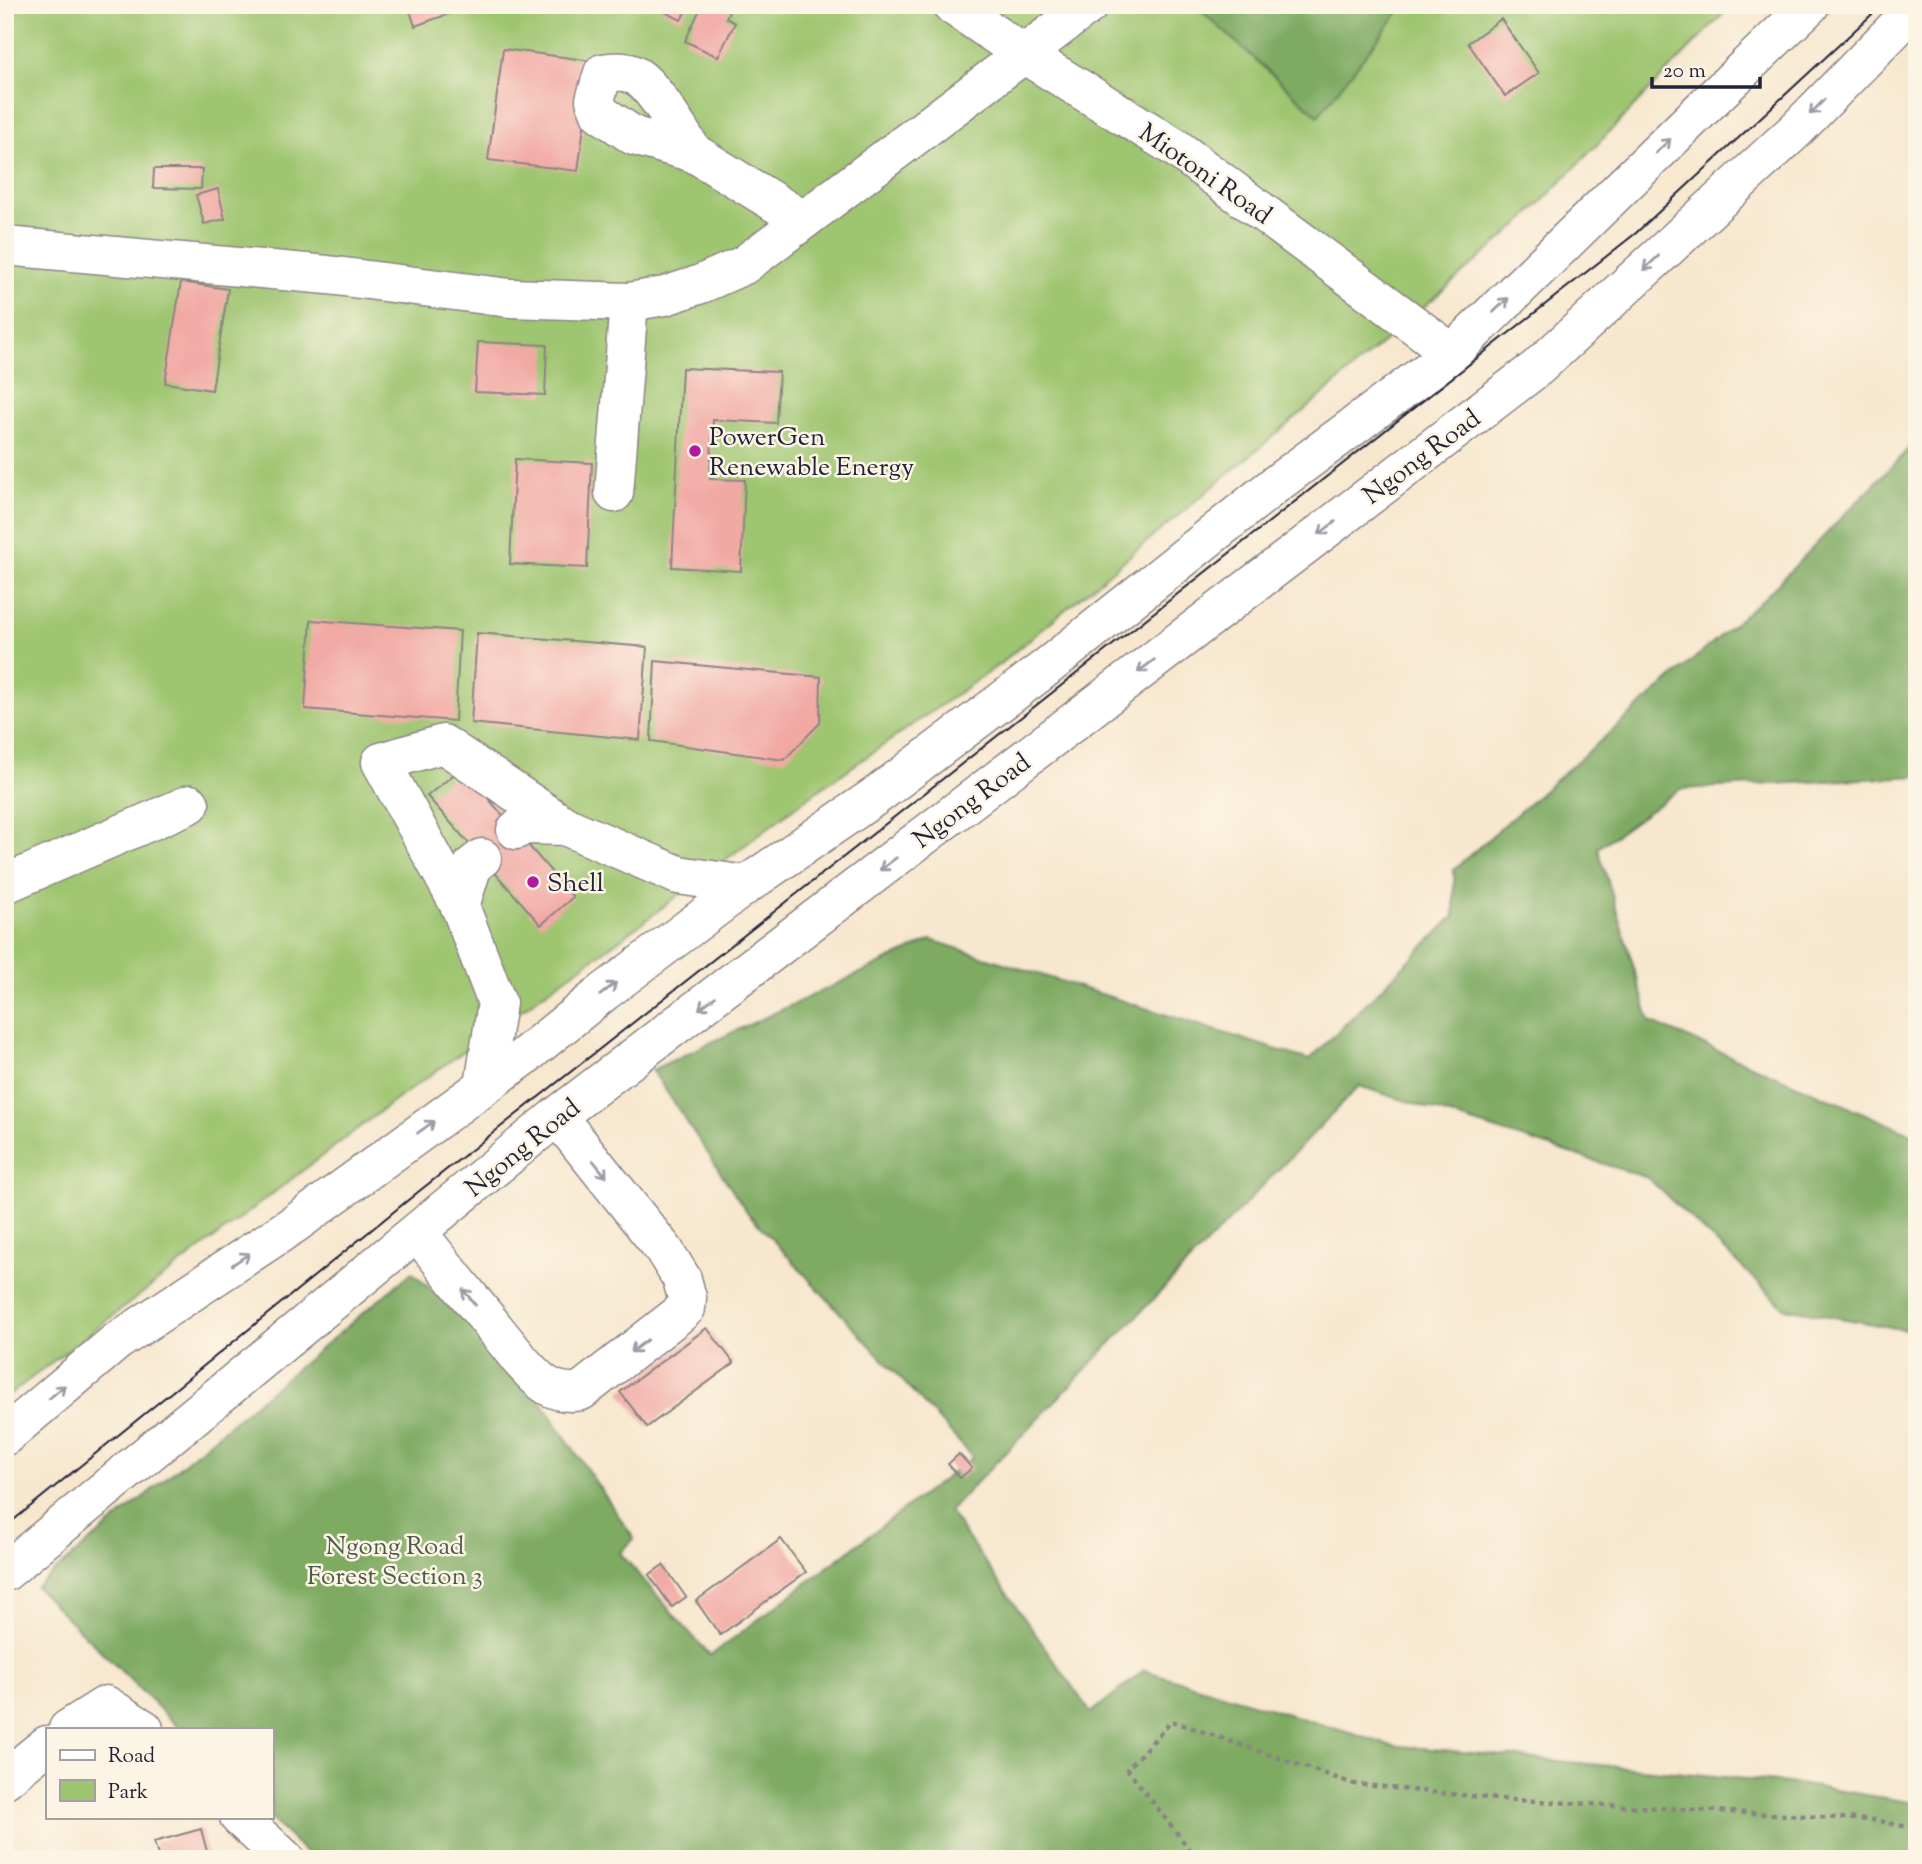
<svg xmlns="http://www.w3.org/2000/svg" width="1922" height="1864" font-family="'Sorts Mill Goudy',serif">
	<rect width="100%" height="100%" fill="#fcf5e5"/>
	<filter id="ink" filterUnits="userSpaceOnUse"><feTurbulence type="fractalNoise" baseFrequency=".0143" numOctaves="2"/><feDisplacementMap in="SourceGraphic" scale="14" xChannelSelector="R" yChannelSelector="G"/><feConvolveMatrix kernelMatrix="1 2 1 2 8 2 1 2 1" color-interpolation-filters="sRGB"/></filter>
	<filter id="wash" filterUnits="userSpaceOnUse"><feTurbulence type="fractalNoise" baseFrequency=".00686" numOctaves="4" result="noise"/><feDisplacementMap in="SourceGraphic" scale="28" xChannelSelector="R" yChannelSelector="G"/><feGaussianBlur stdDeviation="1.57" result="paint"/><feColorMatrix in="noise" values="0 0 0 0 0 0 0 0 0 0 0 0 0 0 0 0 0 1.4 0 .05"/><feComposite in="paint" operator="in"/></filter>
	<g filter="url(#wash)">
		<rect width="100%" height="100%" fill="#f7e7ce"/>
		<!-- green -->
		<path fill="#9ec570" stroke="#607456" stroke-width="2" d="M5 5H1732L1525 219 1319 398 1000 664 803 801 630 932 390 1104 5 1398Z"/>
		<!-- forest -->
		<g fill="#7eaa62" stroke="#50664e" stroke-width="2">
			<path d="M1195 5H1404L1318 116Z"/>
			<path d="M1917 440V776L1680 789 1598 848 1650 1022 1917 1136V1332L1785 1308 1648 1178 1359 1086 949 1511 1091 1713 1144 1670 1389 1745 1798 1784 1917 1803V1859H312L269 1817H271V1729H180L36 1587 412 1272 522 1373 634 1539 620 1553 710 1656 973 1457 747 1212 652 1070 931 940 1309 1060 1454 916V869L1766 596Z"/>
		</g>
		<g id="blocks">
			<!-- building -->
			<g fill="#f1a9a4">
				<path d="M408 5H471V6L415 26Z"/>
				<path d="M505 5H539V7L506 12Z"/>
				<path d="M666 5H689L681 20 663 11Z"/>
				<path d="M702 5H732L726 18 735 23 718 57 685 41Z"/>
				<path d="M1501 19 1539 73 1505 96 1468 43Z"/>
				<path d="M503 49 593 61 578 171 488 160Z"/>
				<path d="M154 169H202L201 189 153 188Z"/>
				<path d="M218 189 225 219 204 224 196 195Z"/>
				<path d="M181 282 228 289 212 390 165 383Z"/>
				<path d="M478 342 547 345 545 395 475 392Z"/>
				<path d="M682 368 779 372 776 423 713 420 710 479 745 480 741 571 672 567Z"/>
				<path d="M515 459 592 463 587 568 510 564Z"/>
				<path d="M311 620 460 631 455 721 305 709Z"/>
				<path d="M477 633 647 647 640 740 471 723Z"/>
				<path d="M655 661 821 677 820 723 784 760 651 741Z"/>
				<path d="M462 768 573 897 541 925 427 796Z"/>
				<path d="M707 1328 734 1363 647 1427 620 1392Z"/>
				<path d="M959 1454 972 1468 960 1478 948 1464Z"/>
				<path d="M781 1539 806 1572 720 1635 696 1601Z"/>
				<path d="M663 1565 686 1597 672 1607 649 1575Z"/>
				<path d="M201 1829 209 1859H159L154 1842Z"/>
			</g>
		</g>
	</g>
	<g filter="url(#ink)">
		<use href="#blocks" fill-opacity="0" stroke="#8c8484" stroke-width="2"/>
		<g fill="none" stroke-linecap="round" stroke-linejoin="round">
			<!-- minor casing -->
			<g stroke="#8c8484" stroke-width="41">
				<g id="minor">
					<path d="M952 5 1025 55 1176 148 1452 353"/>
					<path d="M694 153C681 134 654 86 636 76 626 70 614 71 603 73L595 100 600 113 634 136 694 153 803 220"/>
					<path d="M5 246 328 275 510 298 629 302 665 296 701 284 744 265 1089 5"/>
					<path d="M614 493 629 302"/>
					<path d="M516 830 523 825 565 826 678 875 746 885"/>
					<path d="M482 858 473 865 460 906 497 1003 484 1085"/>
					<path d="M5 884 190 804"/>
					<path d="M460 906 381 762 443 744 565 826"/>
					<path d="M418 1233 521 1361C539 1381 552 1396 581 1391L677 1316 686 1308 687 1298 682 1279 664 1250 557 1116"/>
					<path d="M68 1729 106 1705 144 1729"/>
					<path d="M5 1779 47 1745"/>
					<path d="M239 1817 285 1859"/>
				</g>
			</g>
			<!-- major casing -->
			<g stroke="#8c8484" stroke-width="41">
				<g id="major">
					<path d="M5 1436 116 1342 296 1223 521 1059 604 992 746 885 877 795 1043 670 1276 484 1452 353 1706 105 1810 5"/>
					<path d="M5 1572 557 1116 1537 368 1796 130 1917 6"/>
				</g>
			</g>
			<!-- path -->
			<path stroke="#8c8484" stroke-width="4.5" stroke-dasharray="5 5" stroke-linecap="butt" d="M1197 1859 1127 1769 1172 1721 1354 1784 1499 1799 1875 1820 1917 1829"/>
			<!-- minor -->
			<use href="#minor" stroke="#fff" stroke-width="38"/>
			<!-- major -->
			<use href="#major" stroke="#fff" stroke-width="38"/>
			<!-- tram -->
			<path stroke="#22223b" stroke-width="2" d="M5 1527 418 1192 1636 233 1882 5"/>
		</g>
		<!-- one-way arrows -->
		<defs><path id="oneway-shaft" d="M-6 0H5M1.5-3L5.5 0L1.5 3" fill="none" stroke-width="1.6" stroke-linecap="round" stroke-linejoin="round" transform="scale(1.75)"/></defs>
		<g stroke="#9c9ca7">
			<use href="#oneway-shaft" transform="translate(1817 107) rotate(135)"/>
			<use href="#oneway-shaft" transform="translate(1663 146) rotate(-44)"/>
			<use href="#oneway-shaft" transform="translate(1651 263) rotate(137)"/>
			<use href="#oneway-shaft" transform="translate(1501 305) rotate(-44)"/>
			<use href="#oneway-shaft" transform="translate(1327 528) rotate(143)"/>
			<use href="#oneway-shaft" transform="translate(1146 666) rotate(143)"/>
			<use href="#oneway-shaft" transform="translate(888 864) rotate(143)"/>
			<use href="#oneway-shaft" transform="translate(608 989) rotate(-38)"/>
			<use href="#oneway-shaft" transform="translate(707 1003) rotate(143)"/>
			<use href="#oneway-shaft" transform="translate(426 1127) rotate(-36)"/>
			<use href="#oneway-shaft" transform="translate(600 1169) rotate(51)"/>
			<use href="#oneway-shaft" transform="translate(241 1259) rotate(-34)"/>
			<use href="#oneway-shaft" transform="translate(469 1297) rotate(-129)"/>
			<use href="#oneway-shaft" transform="translate(639 1346) rotate(143)"/>
			<use href="#oneway-shaft" transform="translate(57 1392) rotate(-40)"/>
		</g>
	</g>
	<!-- markers -->
	<g fill="#b5179e" stroke="#fcf5e5" stroke-width="2.5">
		<circle cx="695" cy="451" r="7"/>
		<circle cx="533" cy="882" r="7"/>
	</g>
	<g text-anchor="middle" stroke-width="5" stroke-linejoin="round" paint-order="stroke">
		<!-- street labels -->
		<g font-size="26" fill="#22223b" stroke="#fcf5e5">
			<text transform="translate(1206 173) rotate(35)" y="9">Miotoni Road</text>
			<text transform="translate(1421 456) rotate(-37)" y="9">Ngong Road</text>
			<text transform="translate(971 800) rotate(-37)" y="9">Ngong Road</text>
			<text transform="translate(522 1147) rotate(-39)" y="9">Ngong Road</text>
		</g>
		<!-- poi labels -->
		<g font-size="26" fill="#22223b" stroke="#fcf5e5" text-anchor="start">
			<text x="709" y="445">PowerGen<tspan x="709" dy="30">Renewable Energy</tspan></text>
			<text x="547" y="891">Shell</text>
		</g>
		<!-- park labels -->
		<g font-size="26" fill="#4d5b4e" stroke="#fcf5e5">
			<text x="395" y="1554">Ngong Road<tspan x="395" dy="30">Forest Section 3</tspan></text>
		</g>
	</g>
	<!-- margin -->
	<rect width="1922" height="1864" fill="none" stroke="#fcf5e5" stroke-width="28"/>
	<!-- legend -->
	<rect x="46" y="1728" width="228" height="91" fill="#fcf5e5" stroke="#a5a1a1" stroke-width="2"/>
	<rect x="60" y="1750" width="35" height="10" fill="#ffffff" stroke="#a5a1a1" stroke-width="2"/>
	<text x="108" y="1762" font-size="21" fill="#22223b">Road</text>
	<rect x="60" y="1780" width="35" height="21" fill="#9ec570" stroke="#a5a1a1" stroke-width="2"/>
	<text x="108" y="1798" font-size="21" fill="#22223b">Park</text>
	<!-- scale -->
	<path d="M1652 77v10h108v-10" fill="none" stroke="#22223b" stroke-width="3.5"/>
	<text x="1663" y="77" font-size="21" fill="#22223b" stroke="#fcf5e5" stroke-width="5" paint-order="stroke">20 m</text>
</svg>
